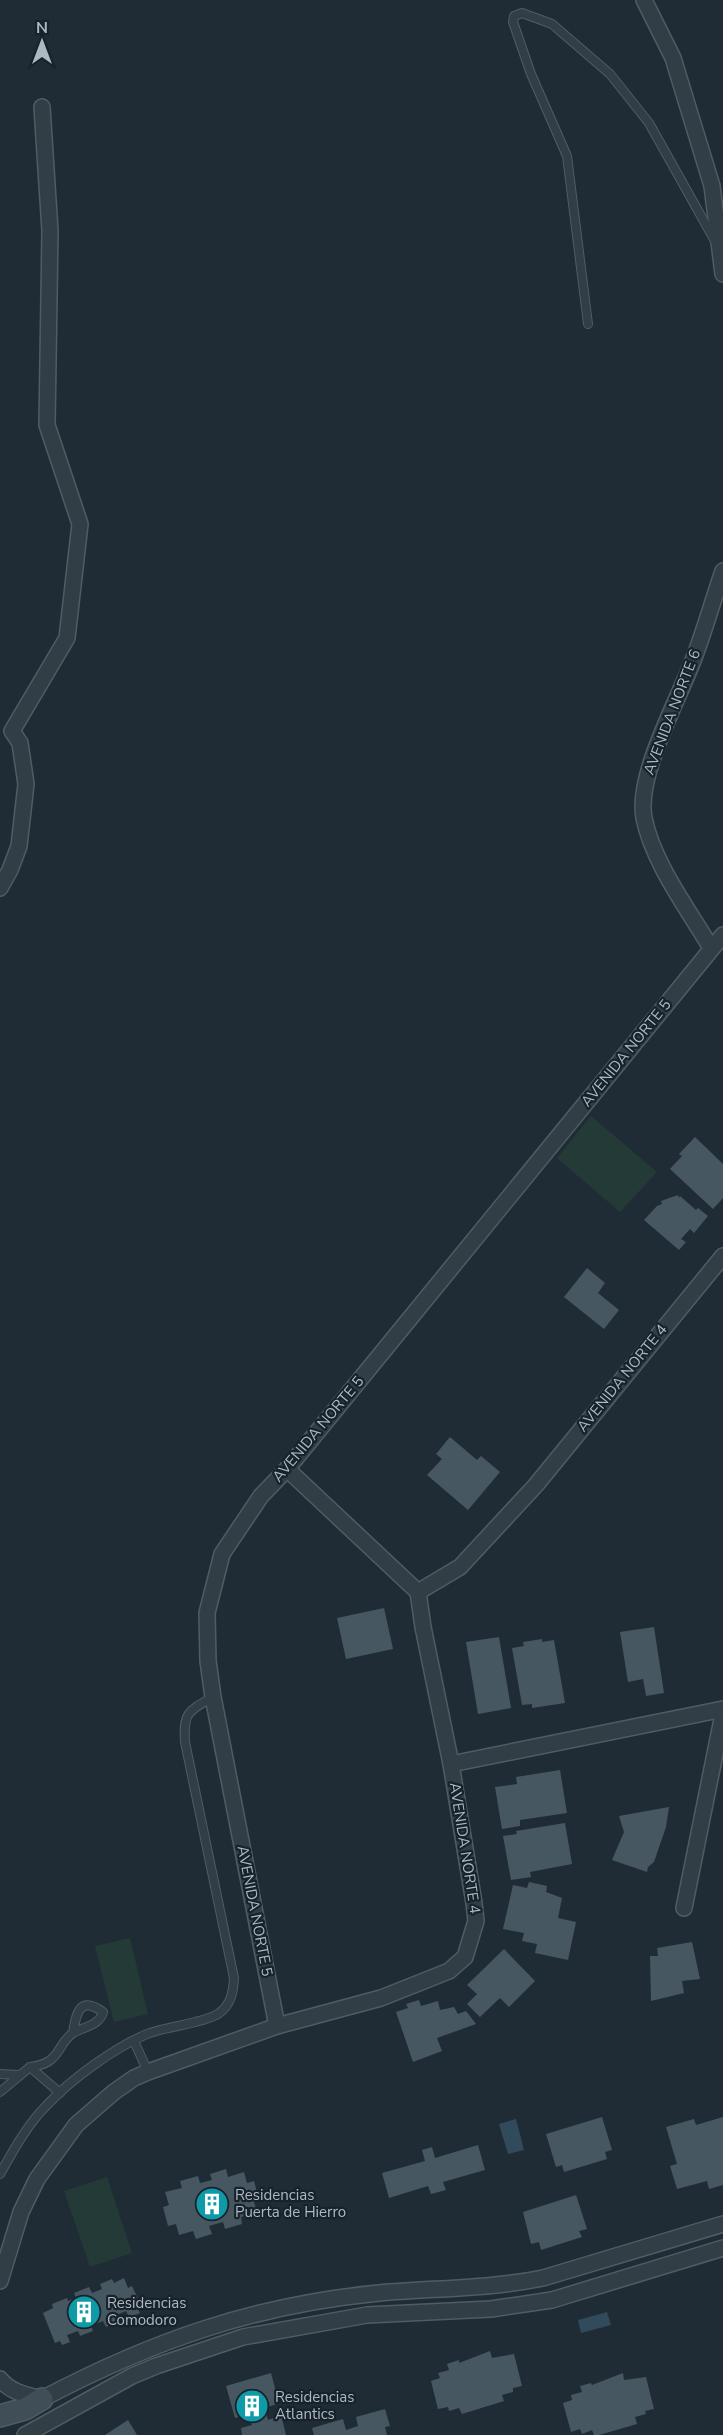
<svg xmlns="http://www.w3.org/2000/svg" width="723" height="2435" font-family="'Nunito Sans',sans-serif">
	<rect width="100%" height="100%" fill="#1f2c35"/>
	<!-- green -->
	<g fill="#243a37">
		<path d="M591 1116 657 1172 620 1212 557 1158Z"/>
		<path d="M130 1938 148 2014 114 2022 95 1946Z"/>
		<path d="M107 2177 132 2253 90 2267 64 2191Z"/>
	</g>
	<!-- water -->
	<g fill="#324b5c">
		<path d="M516 2119 524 2150 508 2154 499 2124Z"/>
		<path d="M607 2312 611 2325 581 2333 578 2320Z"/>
	</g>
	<!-- building -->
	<g fill="#475761">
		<path d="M695 1137 723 1164V1198L713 1209 670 1169 682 1156 679 1154Z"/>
		<path d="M678 1195 679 1198 680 1196 696 1210 698 1208 708 1216 694 1233 690 1229 681 1239 686 1242 679 1250 644 1220 657 1206 662 1204 661 1201Z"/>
		<path d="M587 1268 605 1283 598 1293 619 1310 604 1329 564 1297Z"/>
		<path d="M450 1437 477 1460 481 1456 500 1472 468 1510 427 1475 442 1459 436 1454Z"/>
		<path d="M384 1608 393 1649 346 1659 337 1618Z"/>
		<path d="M654 1627 664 1693 646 1696 643 1679 628 1682 620 1632Z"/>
		<path d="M499 1637 511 1708 478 1714 466 1642Z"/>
		<path d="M542 1639V1642L554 1640 565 1703 532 1708V1704L522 1705 512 1648 524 1646 523 1642Z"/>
		<path d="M560 1770 567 1813 520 1820V1826L502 1829 495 1787 517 1784 516 1777Z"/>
		<path d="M669 1807 666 1827 654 1862 648 1867 647 1872 612 1860 624 1832 619 1816Z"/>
		<path d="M565 1823 572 1864 530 1872 531 1877 511 1880 503 1836 517 1834 516 1831Z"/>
		<path d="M529 1882 547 1886 546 1892 562 1898 558 1918 576 1922 568 1960 535 1953 537 1944 522 1941 524 1933 503 1929 513 1885 527 1888Z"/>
		<path d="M692 1942 700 1979 682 1981 684 1993 651 2001 650 1956H658L657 1948Z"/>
		<path d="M504 1949 535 1981 509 2007 500 1998 480 2017 467 2004 477 1994 467 1985Z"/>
		<path d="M419 2000 421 2006 438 2001 440 2010 454 2007 458 2014 466 2011 476 2024 437 2038 442 2051 413 2062 396 2012 408 2008 406 2004Z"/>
		<path d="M602 2117 612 2150 605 2152 607 2159 564 2172 562 2165 556 2167 546 2134Z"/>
		<path d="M723 2117V2185L709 2189 707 2181 677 2189 670 2166 677 2164 666 2127 694 2119 696 2125Z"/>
		<path d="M478 2145 485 2170 443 2182 446 2190 431 2194 428 2186 389 2198 382 2173 425 2161 422 2150 432 2147 435 2158Z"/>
		<path d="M226 2169 228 2177 244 2172 247 2183 254 2181 259 2200 254 2202 257 2212 241 2217 242 2224 225 2229 223 2222 209 2226 212 2234 196 2239 193 2231 179 2235 176 2224 168 2226 163 2207 169 2205 165 2192 182 2188 180 2181 198 2176 200 2183 212 2180 210 2174Z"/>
		<path d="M576 2195 587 2229 579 2231 582 2237 541 2250 539 2242 531 2244 523 2212Z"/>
		<path d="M124 2278 128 2288 132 2286 142 2307 138 2309 140 2313 129 2317 126 2311 116 2315 119 2321 106 2327 103 2321 91 2326 93 2331 80 2336 78 2331 67 2335 70 2342 62 2345 60 2341 55 2343 43 2313 53 2308 52 2304 67 2298 68 2301 76 2298 74 2293 89 2287 92 2293 102 2289 100 2284 112 2279 114 2283Z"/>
		<path d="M490 2351 492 2358 514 2354 522 2386 513 2388V2392L502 2395 504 2401 462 2414 459 2408 449 2411 448 2407 438 2409 431 2381 440 2378 438 2373 449 2370 447 2364 459 2360V2363Z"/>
		<path d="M271 2373 279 2403 265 2408 268 2420 281 2415 286 2435H242L241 2428 252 2425 248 2414 235 2418 226 2386Z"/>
		<path d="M623 2373 624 2380 646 2377 654 2409 645 2411 646 2414 635 2417 637 2424 599 2435H594L592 2430 582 2434 580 2429 571 2432 563 2403 572 2400 571 2395 582 2392 580 2386 591 2383 592 2385Z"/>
		<path d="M385 2409 390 2426 385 2427 387 2435H314L312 2428 343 2419 346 2430 358 2426 356 2417Z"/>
		<path d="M128 2420 137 2435H105Z"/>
	</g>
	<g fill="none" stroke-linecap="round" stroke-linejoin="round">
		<!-- lane casing -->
		<g stroke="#505c64" stroke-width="10">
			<g id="lane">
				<path d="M588 324 567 156 531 74 513 22 514 16 522 13 552 24 610 74 649 123 715 241"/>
				<path d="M134 2041 148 2072"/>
				<path d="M0 2074 19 2075"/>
				<path d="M0 2092 30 2067"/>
				<path d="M60 2093 30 2067C36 2066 44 2065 49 2061 60 2054 61 2041 73 2033 84 2027 100 2025 103 2012 79 1995 76 2014 73 2033"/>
				<path d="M0 2174C13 2151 27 2125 46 2106 71 2079 114 2048 147 2034 167 2026 201 2024 218 2014 231 2005 233 1993 234 1978L185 1742C183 1713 188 1711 213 1697"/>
			</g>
		</g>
		<!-- street casing -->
		<g stroke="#505c64" stroke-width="18">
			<g id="street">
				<path d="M644 0 673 58 712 186 723 274"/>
				<path d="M0 888 10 870 19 846 26 784 20 743 12 731 67 638 80 524 47 425 50 231 42 107"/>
				<path d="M711 948C688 909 653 863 644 818 636 775 678 701 694 658 705 629 713 600 723 571"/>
				<path d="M287 1469 418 1592"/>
				<path d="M451 1764 723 1709"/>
				<path d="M684 1908 723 1714"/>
				<path d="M277 2026 213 1697 208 1661 207 1613 222 1554 261 1496 287 1469 723 935"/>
				<path d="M0 2281 21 2212 37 2179 76 2125 114 2092 134 2078 148 2072 277 2026 381 1998 449 1971 465 1957 476 1921 474 1903 451 1764 423 1627 418 1592 460 1567 536 1485 723 1256"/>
				<path d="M0 2379C10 2392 26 2395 42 2399 152 2341 254 2305 379 2293 434 2288 489 2289 543 2278L723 2224"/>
				<path d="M25 2435 132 2376 156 2366 243 2337 367 2315 491 2309 552 2300 723 2248"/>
			</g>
		</g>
		<!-- secondary casing -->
		<g stroke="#505c64" stroke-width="24">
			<path id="secondary" d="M0 2416 25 2409 42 2399"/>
		</g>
		<!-- lane -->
		<use href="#lane" stroke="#323e46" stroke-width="8"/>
		<!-- street -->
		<use href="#street" stroke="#323e46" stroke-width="15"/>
		<!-- secondary -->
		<use href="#secondary" stroke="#404e58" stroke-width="21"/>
	</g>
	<!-- icons -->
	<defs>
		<g id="building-disc" transform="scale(1.725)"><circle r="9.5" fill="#0f9aa8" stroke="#18222a"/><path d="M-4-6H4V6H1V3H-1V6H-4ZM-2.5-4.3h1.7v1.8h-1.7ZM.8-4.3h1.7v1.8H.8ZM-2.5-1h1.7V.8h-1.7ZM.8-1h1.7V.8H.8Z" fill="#fff"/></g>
	</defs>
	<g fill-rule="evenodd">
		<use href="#building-disc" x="212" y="2204"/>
		<use href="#building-disc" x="84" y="2312"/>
		<use href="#building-disc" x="252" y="2406"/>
	</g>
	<g text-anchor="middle" stroke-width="4.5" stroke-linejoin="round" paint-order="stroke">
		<!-- street labels -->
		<g font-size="15" fill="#acb9c3" stroke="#18222a">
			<text transform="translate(672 712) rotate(-69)" y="5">AVENIDA NORTE 6</text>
			<text transform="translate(626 1053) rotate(-51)" y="5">AVENIDA NORTE 5</text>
			<text transform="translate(622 1378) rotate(-51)" y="5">AVENIDA NORTE 4</text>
			<text transform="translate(318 1429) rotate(-50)" y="5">AVENIDA NORTE 5</text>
			<text transform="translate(465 1848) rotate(81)" y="5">AVENIDA NORTE 4</text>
			<text transform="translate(255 1911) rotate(79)" y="5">AVENIDA NORTE 5</text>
		</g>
		<!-- poi labels -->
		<g font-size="15" fill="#acb9c3" stroke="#18222a" text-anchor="start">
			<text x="235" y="2200">Residencias<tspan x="235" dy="17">Puerta de Hierro</tspan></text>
			<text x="107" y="2308">Residencias<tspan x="107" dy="17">Comodoro</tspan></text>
			<text x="275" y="2402">Residencias<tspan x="275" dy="17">Atlantics</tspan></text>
		</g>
	</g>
	<!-- north arrow -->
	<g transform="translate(42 42)" stroke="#18222a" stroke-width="4.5" paint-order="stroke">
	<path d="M0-4.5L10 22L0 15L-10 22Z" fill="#acb9c3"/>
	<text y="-9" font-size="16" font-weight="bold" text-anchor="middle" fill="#acb9c3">N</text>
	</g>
</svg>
